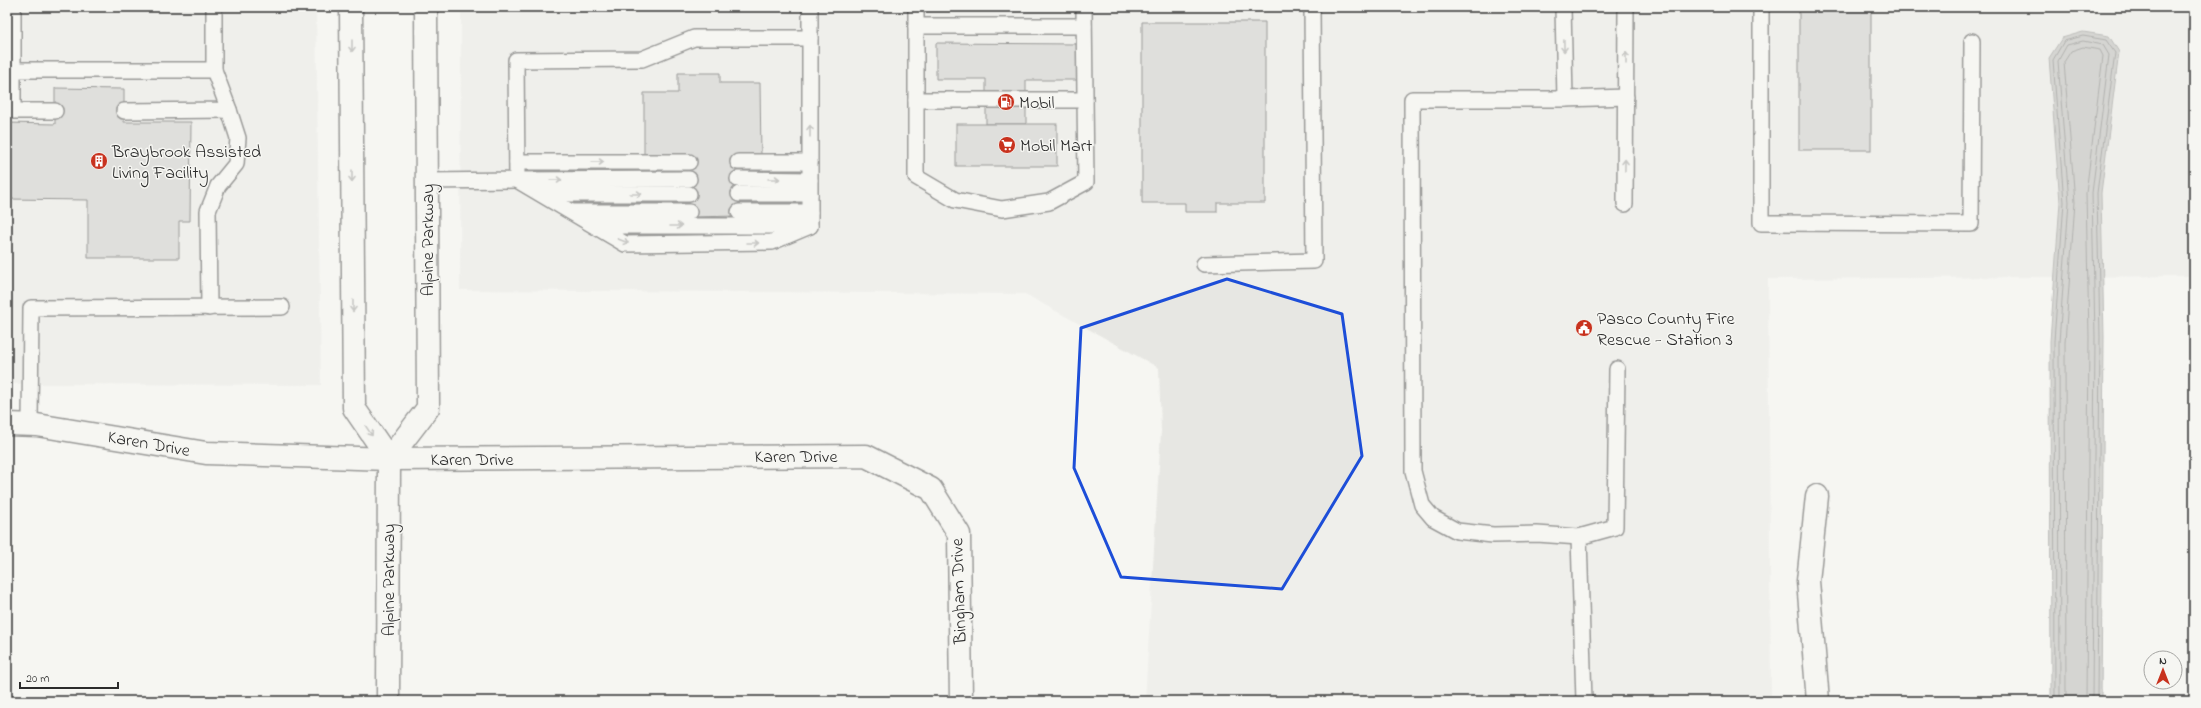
<svg xmlns="http://www.w3.org/2000/svg" width="2201" height="708" font-family="'Indie Flower',sans-serif">
	<rect width="100%" height="100%" fill="#f6f6f2"/>
	<filter id="ink" filterUnits="userSpaceOnUse"><feTurbulence type="fractalNoise" baseFrequency=".025" numOctaves="2"/><feDisplacementMap in="SourceGraphic" scale="8" xChannelSelector="R" yChannelSelector="G"/><feConvolveMatrix kernelMatrix="1 2 1 2 8 2 1 2 1" color-interpolation-filters="sRGB"/></filter>
	<g filter="url(#ink)">
		<!-- built -->
		<g fill="#e7e7e3">
			<path d="M7 7H316L321 385 7 384Z"/>
			<path d="M461 7H2194V276L1768 279 1771 701H1145L1161 431 1159 368 1025 294 460 290Z"/>
		</g>
		<!-- water -->
		<path fill="#aeaeab" stroke="#7a7a78" d="M2083 32 2109 36 2119 52 2101 193 2104 337 2101 701H2051L2050 341 2060 202 2049 58 2062 38Z"/>
		<g fill="none" stroke-linecap="round" stroke-linejoin="round">
			<!-- shore -->
			<g stroke="#5f5f5e" stroke-width="1">
				<path d="M2055 701 2054 341 2064 202 2053 60 2064 41 2083 36 2106 40 2115 53 2097 193 2100 337 2097 701"/>
				<path d="M2060 701 2059 342 2069 202 2058 61 2067 45 2083 41 2103 45 2109 55 2092 193 2095 337 2092 701"/>
				<path d="M2066 701 2065 342 2075 202 2064 62 2071 51 2083 47 2100 50 2103 56 2086 193 2089 337 2086 701"/>
			</g>
		</g>
		<!-- building -->
		<g fill="#c3c3c0" stroke="#2b2b2b">
			<rect x="1799" y="7" width="72" height="143"/>
			<path d="M1142 22H1265V203H1217V212H1185V203H1142Z"/>
			<path d="M936 43 1078 44V80H1026V124H986V79H936Z"/>
			<path d="M678 73H720V83H760L761 156H738L739 216 689 217V154H644V93H678Z"/>
			<path d="M55 88 124 89V122H191L190 221H179V258H88V200L7 199V123L55 124Z"/>
			<rect x="956" y="124" width="101" height="42"/>
		</g>
		<g fill="none" stroke-linecap="round" stroke-linejoin="round">
			<!-- lane casing -->
			<g stroke="#2b2b2b" stroke-width="18">
				<g id="lane">
					<path d="M13 7V70H214V7"/>
					<path d="M810 7V226"/>
					<path d="M916 7V177L955 200 1002 209 1049 202 1086 182 1084 7"/>
					<path d="M1563 7 1565 99"/>
					<path d="M1761 7V223L1971 224 1972 41"/>
					<path d="M916 26H1084"/>
					<path d="M13 70V111H55"/>
					<path d="M916 100H1085"/>
					<path d="M124 111 229 110 214 70"/>
					<path d="M517 162H689"/>
					<path d="M738 162H810"/>
					<path d="M738 179 810 180"/>
					<path d="M517 180 625 244 772 242 810 226"/>
					<path d="M518 180 689 179"/>
					<path d="M427 181 517 180 516 60 642 59 694 38H810"/>
					<path d="M542 194H689"/>
					<path d="M739 194H810"/>
					<path d="M1625 204 1626 7"/>
					<path d="M572 212H689"/>
					<path d="M739 212H810"/>
					<path d="M597 226H805"/>
					<path d="M1204 264 1314 261 1312 7"/>
					<path d="M209 308 208 211 218 186 236 164 238 138 229 110"/>
					<path d="M1617 369 1615 527 1579 537 1537 534 1493 535 1457 531 1433 518 1422 505 1413 471 1412 99H1565L1626 97"/>
					<path d="M30 425 31 308 282 307"/>
					<path d="M1579 537 1584 701"/>
				</g>
			</g>
			<!-- street casing -->
			<g stroke="#2b2b2b" stroke-width="25">
				<g id="street">
					<path d="M351 7 354 408 389 459 428 408 426 7"/>
					<path d="M7 424 37 425 206 453 389 459 866 456 931 489 959 534 961 701"/>
					<path d="M1817 496 1808 581 1818 701"/>
					<path d="M388 701 389 459"/>
				</g>
			</g>
			<!-- lane -->
			<use href="#lane" stroke="#f6f6f2" stroke-width="15"/>
			<!-- street -->
			<use href="#street" stroke="#f6f6f2" stroke-width="22"/>
		</g>
		<!-- one-way arrows -->
		<defs><path id="oneway-shaft" d="M-6 0H5M1.5-3L5.5 0L1.5 3" fill="none" stroke-width="1.6" stroke-linecap="round" stroke-linejoin="round"/></defs>
		<g stroke="#90908e">
			<use href="#oneway-shaft" transform="translate(352 46) rotate(90)"/>
			<use href="#oneway-shaft" transform="translate(1564 46) rotate(89)"/>
			<use href="#oneway-shaft" transform="translate(1626 58) rotate(-90)"/>
			<use href="#oneway-shaft" transform="translate(810 131) rotate(-90)"/>
			<use href="#oneway-shaft" transform="translate(598 162)"/>
			<use href="#oneway-shaft" transform="translate(1625 165) rotate(-89)"/>
			<use href="#oneway-shaft" transform="translate(352 176) rotate(90)"/>
			<use href="#oneway-shaft" transform="translate(774 179)"/>
			<use href="#oneway-shaft" transform="translate(556 180)"/>
			<use href="#oneway-shaft" transform="translate(636 194)"/>
			<use href="#oneway-shaft" transform="translate(676 226)"/>
			<use href="#oneway-shaft" transform="translate(623 241) rotate(21)"/>
			<use href="#oneway-shaft" transform="translate(753 243)"/>
			<use href="#oneway-shaft" transform="translate(353 306) rotate(90)"/>
			<use href="#oneway-shaft" transform="translate(369 431) rotate(56)"/>
		</g>
	</g>
	<!-- marked area -->
	<path d="M0 0H2201V708H0ZM1227 279 1342 314 1362 456 1282 589 1121 577 1074 468 1081 328Z" fill="#f6f6f2" fill-opacity=".55" fill-rule="evenodd"/>
	<path fill="none" stroke="#1d4ed8" stroke-width="3" stroke-linejoin="round" d="M1227 279 1342 314 1362 456 1282 589 1121 577 1074 468 1081 328Z"/>
	<!-- icons -->
	<defs>
		<g id="fuel-disc" transform="scale(0.9)"><circle r="9.5" fill="#c8321e" stroke="#f6f6f2"/><path d="M-5.5-6h7V0h2V4h1.3V-2.5L3-4.5l.8-.8L6-3V5H2.5V1h-1V6h-7ZM-4.2-4.7v3.2H.2V-4.7Z" fill="#fff"/></g>
		<g id="supermarket-disc" transform="scale(0.9)"><circle r="9.5" fill="#c8321e" stroke="#f6f6f2"/><path d="M-6-5.5h2.5l.6 2H6L4.5 2H-2.5L-4.4-4H-6ZM-1.5 3.2a1.3 1.3 0 1 0 .1 0ZM3 3.2a1.3 1.3 0 1 0 .1 0Z" fill="#fff"/></g>
		<g id="building-disc" transform="scale(0.9)"><circle r="9.5" fill="#c8321e" stroke="#f6f6f2"/><path d="M-4-6H4V6H1V3H-1V6H-4ZM-2.5-4.3h1.7v1.8h-1.7ZM.8-4.3h1.7v1.8H.8ZM-2.5-1h1.7V.8h-1.7ZM.8-1h1.7V.8H.8Z" fill="#fff"/></g>
		<g id="civic-disc" transform="scale(0.9)"><circle r="9.5" fill="#c8321e" stroke="#f6f6f2"/><path d="M-.6-6.5H3V-4.5H.6V-3L4-1V1h2V6H-6V1h2V-1L-.6-3ZM-1.2 2.5V6h2.4V2.5Z" fill="#fff"/></g>
	</defs>
	<g fill-rule="evenodd">
		<use href="#fuel-disc" x="1006" y="102"/>
		<use href="#supermarket-disc" x="1007" y="145"/>
		<use href="#building-disc" x="99" y="161"/>
		<use href="#civic-disc" x="1584" y="328"/>
	</g>
	<g text-anchor="middle" stroke-width="3" stroke-linejoin="round" paint-order="stroke">
		<!-- poi labels -->
		<g font-size="18" fill="#2b2b2b" stroke="#f6f6f2" text-anchor="start">
			<text x="1019" y="108">Mobil</text>
			<text x="1020" y="151">Mobil Mart</text>
			<text x="112" y="157">Braybrook Assisted<tspan x="112" dy="21">Living Facility</tspan></text>
			<text x="1597" y="324">Pasco County Fire<tspan x="1597" dy="21">Rescue - Station 3</tspan></text>
		</g>
		<!-- street labels -->
		<g font-size="18" fill="#2b2b2b" stroke="#f6f6f2">
			<text transform="translate(427 240) rotate(-90)" y="6">Alpine Parkway</text>
			<text transform="translate(149 443) rotate(10)" y="6">Karen Drive</text>
			<text x="796" y="462">Karen Drive</text>
			<text x="472" y="465">Karen Drive</text>
			<text transform="translate(388 580) rotate(-90)" y="6">Alpine Parkway</text>
			<text transform="translate(958 591) rotate(-92)" y="6">Bingham Drive</text>
		</g>
	</g>
	<!-- margin -->
	<rect width="2201" height="708" fill="none" stroke="#f6f6f2" stroke-width="24"/>
	<rect x="12" y="12" width="2177" height="684" fill="none" stroke="#2b2b2b" stroke-width="1.5" filter="url(#ink)"/>
	<!-- north arrow -->
	<g transform="translate(2163 670)"><circle r="19" fill="#f6f6f2" stroke="#a5a5a2"/>
	<path d="M0-3L7 15L0 10L-7 15Z" fill="#c8321e"/>
	<text y="-6" font-size="11" font-weight="bold" text-anchor="middle" fill="#2b2b2b">N</text>
	</g>
	<!-- scale -->
	<path d="M20 682v6h98v-6" fill="none" stroke="#2b2b2b" stroke-width="2"/>
	<text x="26" y="682" font-size="12" fill="#2b2b2b" stroke="#f6f6f2" stroke-width="3" paint-order="stroke">20 m</text>
</svg>
